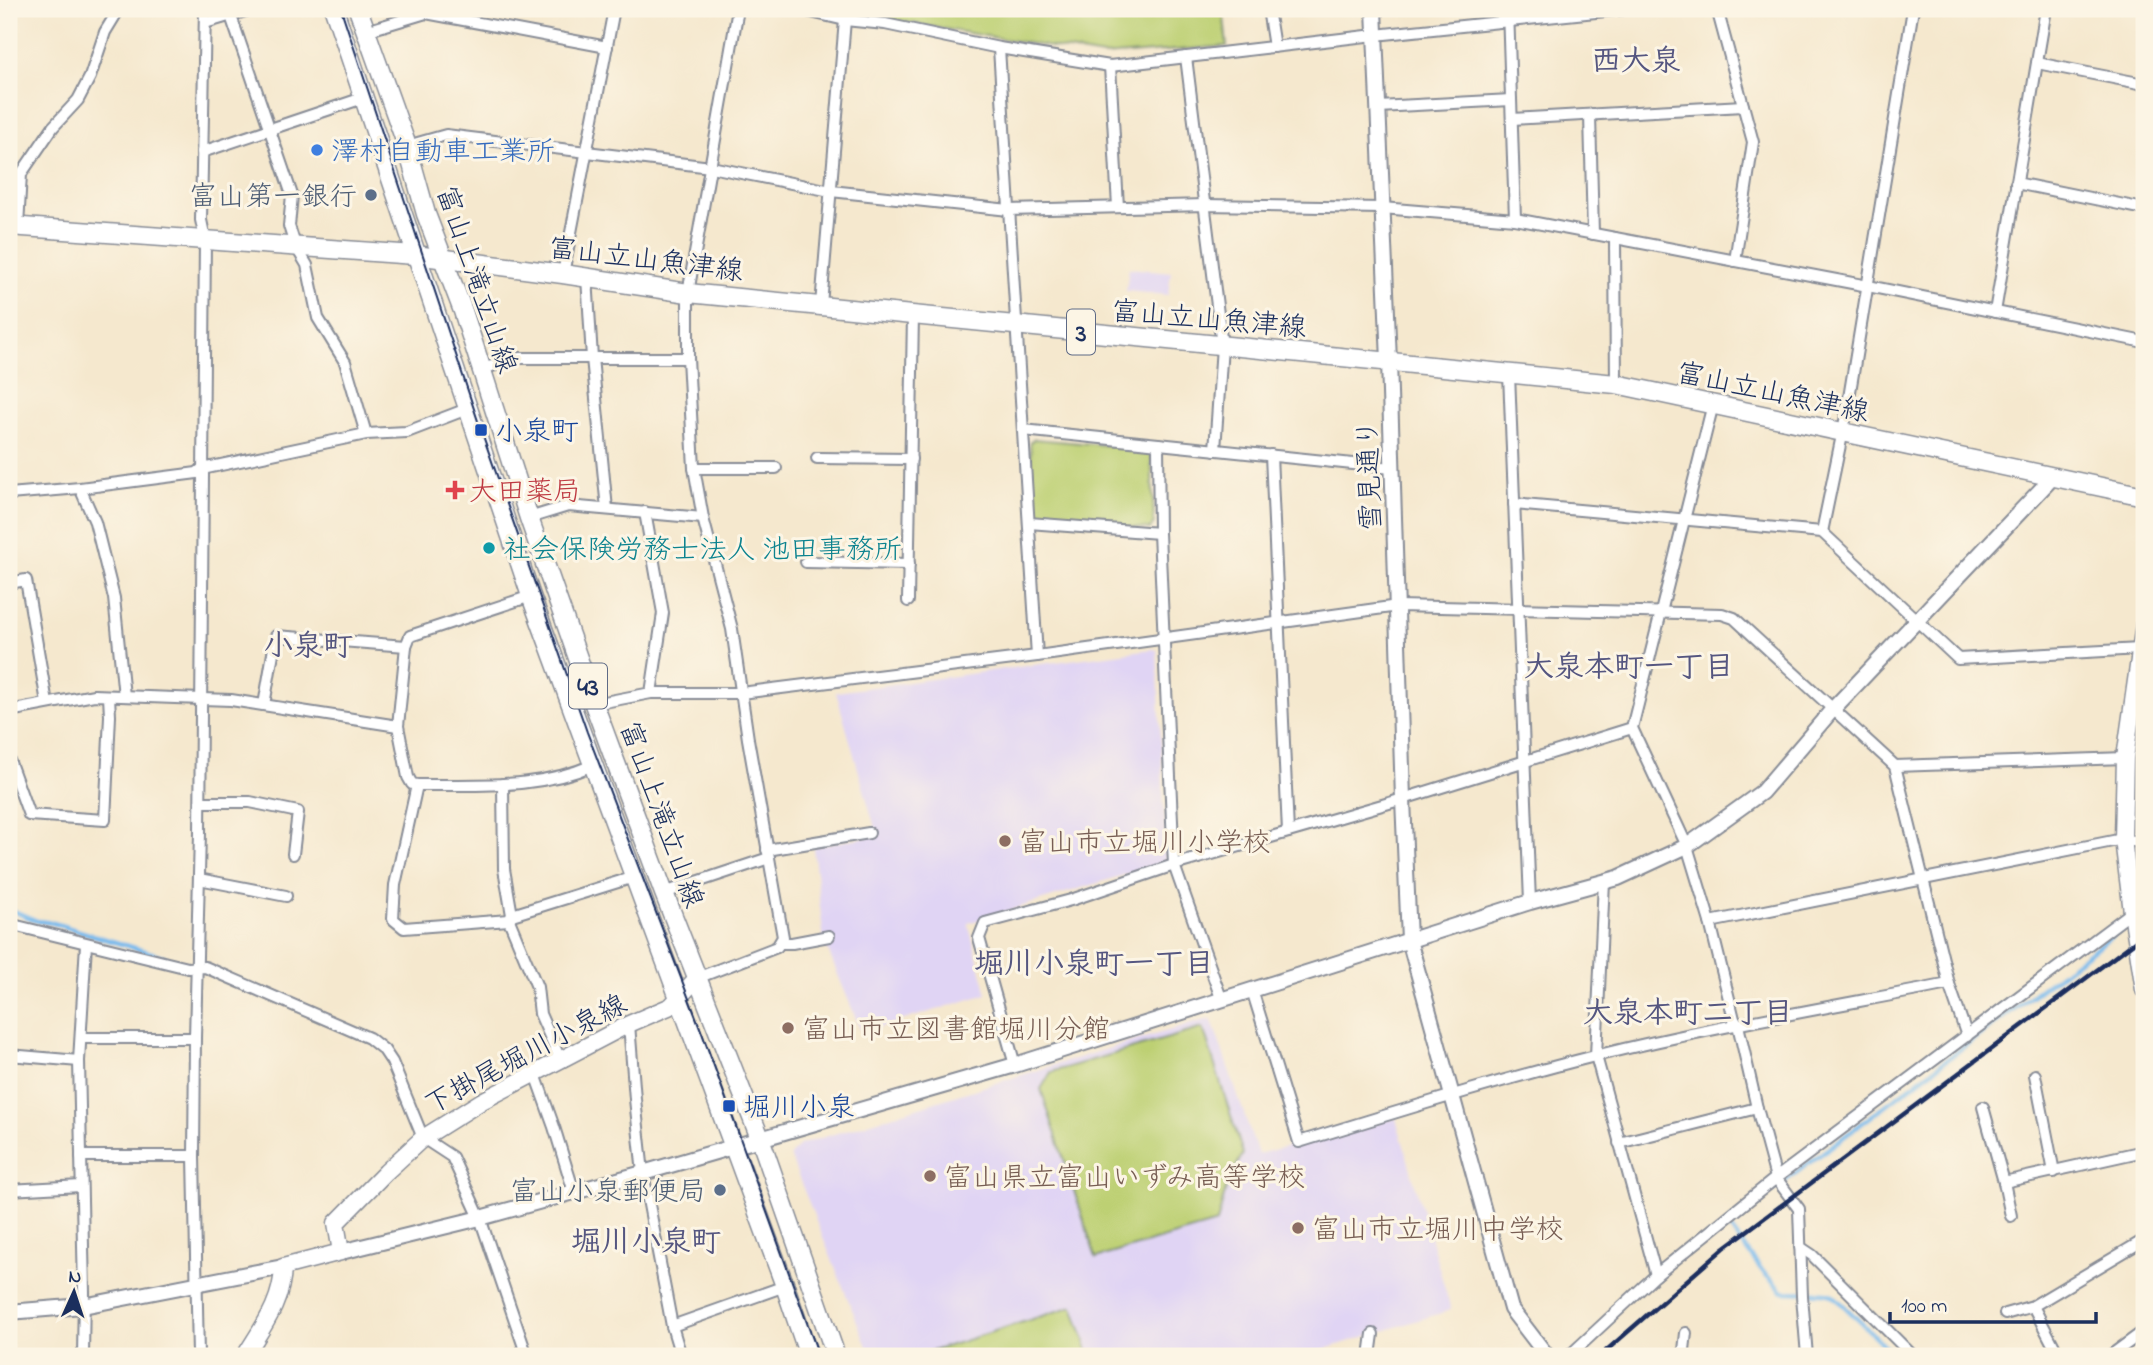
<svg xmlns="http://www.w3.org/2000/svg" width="2153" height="1365" font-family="'Indie Flower','Klee One',sans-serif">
	<rect width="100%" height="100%" fill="#fcf5e5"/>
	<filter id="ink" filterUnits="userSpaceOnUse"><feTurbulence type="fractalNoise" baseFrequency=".0143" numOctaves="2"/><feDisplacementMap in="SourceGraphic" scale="14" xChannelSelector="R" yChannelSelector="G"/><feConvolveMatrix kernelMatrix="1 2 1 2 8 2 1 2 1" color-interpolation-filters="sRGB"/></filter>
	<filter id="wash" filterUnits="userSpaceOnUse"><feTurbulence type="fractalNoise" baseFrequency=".00686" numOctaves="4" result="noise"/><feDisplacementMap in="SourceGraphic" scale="28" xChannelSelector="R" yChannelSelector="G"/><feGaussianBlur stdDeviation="1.57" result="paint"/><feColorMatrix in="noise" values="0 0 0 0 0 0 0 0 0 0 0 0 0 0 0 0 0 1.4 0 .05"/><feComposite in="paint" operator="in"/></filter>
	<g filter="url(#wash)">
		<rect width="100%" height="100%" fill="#f5e8ce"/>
		<!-- built -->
		<g fill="#e0d4f4">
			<path d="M1129 268 1171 272 1168 295 1126 291Z"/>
			<path d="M1152 649 1157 650 1166 858 1163 863 968 923 987 994 862 1033 824 941 813 847 877 835 836 692Z"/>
			<path d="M1211 1018 1258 1154 1396 1118 1451 1310 1312 1353V1356H871L790 1156 799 1145 1018 1076Z"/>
		</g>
		<!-- green -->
		<g fill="#bdd073" stroke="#6c8068" stroke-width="2">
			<path d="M890 9H1223L1227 46 1103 56 887 19Z"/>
			<path d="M1034 439 1151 449 1154 523 1150 529 1039 519 1034 513 1030 442Z"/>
			<path d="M1203 1028 1243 1154 1228 1181 1217 1223 1096 1258 1041 1089 1051 1072Z"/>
			<path d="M1073 1306 1090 1356H917Z"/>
		</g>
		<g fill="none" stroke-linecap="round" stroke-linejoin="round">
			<!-- stream -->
			<g stroke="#77baed" stroke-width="4.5">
				<path d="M9 909 37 921 53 923 164 957"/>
				<path d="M1729 1223 2130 922"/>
				<path d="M1727 1224 1764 1273 1783 1292 1826 1293 1833 1295 1895 1356"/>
			</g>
		</g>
	</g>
	<g filter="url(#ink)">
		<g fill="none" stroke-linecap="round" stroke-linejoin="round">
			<!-- minor casing -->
			<g stroke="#888c96" stroke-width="14">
				<g id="minor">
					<path d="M798 9 845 20 885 24 999 48 1110 66 1375 35 1625 9"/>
					<path d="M1268 9 1274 47"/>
					<path d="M1508 9 1515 219"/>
					<path d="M1717 9 1753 142 1735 261"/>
					<path d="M205 23 252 9"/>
					<path d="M366 31 426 13 607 47"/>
					<path d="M999 48 1037 656"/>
					<path d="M1186 57 1222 346 1215 450"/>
					<path d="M2037 63 2144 84"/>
					<path d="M1110 66 1118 207"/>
					<path d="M1378 107 1511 100"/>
					<path d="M1590 115 1593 234"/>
					<path d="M1512 119 1743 106"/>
					<path d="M407 146 446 135 711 167 831 191 1009 210 1205 205 1382 208 1515 219 1868 286 2144 342"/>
					<path d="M202 152 363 98"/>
					<path d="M2016 183 2144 209"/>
					<path d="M18 226 21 174 53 127 78 100 90 77 105 32 119 9"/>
					<path d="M1615 238 1616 384"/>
					<path d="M563 274 614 9"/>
					<path d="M587 277 592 358 607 509"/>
					<path d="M821 305 845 20 847 9"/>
					<path d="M1995 312 2046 9"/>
					<path d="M482 369 519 358H688"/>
					<path d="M1509 374 1530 902"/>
					<path d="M1713 404 1632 728 1687 846 1710 922 1734 1019 1738 1025 1757 1108 1776 1178 1799 1209 1802 1296 1807 1356"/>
					<path d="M1023 430 1392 468"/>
					<path d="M366 434 407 432 467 409"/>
					<path d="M1158 444 1159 533 1174 865 1221 998"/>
					<path d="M1271 455 1288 832"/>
					<path d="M817 458 911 459"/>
					<path d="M694 468H776"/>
					<path d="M80 488 95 522 114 598 124 696"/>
					<path d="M9 494 80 488 197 473 202 469 366 434 345 362 318 318 307 265 295 245 289 226 292 195 231 16"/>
					<path d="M1514 504 1822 532 1958 659 2140 649"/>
					<path d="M645 512 663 613 651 693"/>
					<path d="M529 518 568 506 703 518"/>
					<path d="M1029 523 1159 533"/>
					<path d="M1822 532 1846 416 1913 9"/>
					<path d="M806 562 909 564"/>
					<path d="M9 583 26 580 47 703"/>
					<path d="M531 596 410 636 406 646 398 726 408 777 412 784 417 785C476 784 537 790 593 765"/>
					<path d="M908 601 913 315"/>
					<path d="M594 704 651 693H741L1037 656 1398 606 1722 614 1734 618 1895 766 1949 984 1967 1036"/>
					<path d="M264 705 276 636 406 646"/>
					<path d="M9 711 94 695 202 699 231 700 398 726"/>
					<path d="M9 760 29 815 105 820 110 716 109 696"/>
					<path d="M1895 766 2125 758"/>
					<path d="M503 784 504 869 512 915"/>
					<path d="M417 785 395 885 393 919 404 928 509 920 512 915 634 877"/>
					<path d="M201 802H250L298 812 293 854"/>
					<path d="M767 850 869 833"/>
					<path d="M199 879 286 896"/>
					<path d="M1604 881 1596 1056 1656 1275"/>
					<path d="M664 893 769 858"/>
					<path d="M509 920 537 987 540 1014 560 1059"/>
					<path d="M1710 922 2123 839 2144 843"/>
					<path d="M9 924 188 968 205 967 369 1038 384 1050 392 1062 423 1138 452 1157 480 1218 527 1356"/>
					<path d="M780 943H792L829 936"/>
					<path d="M697 978 777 947 783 937 748 739 732 629 703 518 694 468 688 358V293L738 9"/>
					<path d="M1252 990 1299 1142C1397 1112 1495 1081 1595 1056 1712 1027 1831 1007 1949 984"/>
					<path d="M629 1024 635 1099 643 1173 672 1326 681 1356"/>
					<path d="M81 1038H195"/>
					<path d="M9 1055 79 1061"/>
					<path d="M1015 1065 979 938 985 923 1071 900 1174 865 1403 799 1632 728"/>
					<path d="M535 1074 554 1127 574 1192"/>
					<path d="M2035 1075 2054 1172"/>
					<path d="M1983 1107 2004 1182 2011 1216"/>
					<path d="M1619 1143 1757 1108"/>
					<path d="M81 1156H194"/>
					<path d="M2004 1182 2144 1151"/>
					<path d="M9 1190 81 1186"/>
					<path d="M1800 1247 1812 1255 1913 1356"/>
					<path d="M2033 1306 2059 1356"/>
					<path d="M2005 1314 2033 1306 2144 1240"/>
					<path d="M672 1326 785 1286"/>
					<path d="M1686 1333 1684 1350 1686 1356"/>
					<path d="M83 1356 84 1292 79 1061 86 944"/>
					<path d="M198 1356 194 1156 195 1038 200 833 205 239 201 220 205 9"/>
					<path d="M1370 1356 1373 1334"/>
					<path d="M1569 1356 1656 1275 1776 1178 2132 912"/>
					<path d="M2110 1356 2144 1331"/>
				</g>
			</g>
			<!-- tertiary casing -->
			<g stroke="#888c96" stroke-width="18">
				<g id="tertiary">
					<path d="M1374 9 1389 361 1403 799 1409 940 1511 1309 1547 1356"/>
					<path d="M341 1252 480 1218 643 1173 1015 1065 1530 902 1618 878 1687 846 1762 792 1833 709 2052 478"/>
					<path d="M9 1312 83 1306 283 1267"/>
				</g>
			</g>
			<!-- secondary casing -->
			<g stroke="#888c96" stroke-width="19">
				<g id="secondary">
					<path d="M2144 624 2125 758 2123 839 2132 912 2144 990"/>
					<path d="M245 1356C263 1326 282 1303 283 1267L341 1252 336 1223 386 1172 423 1138 482 1101 629 1024 671 1006 697 978"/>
				</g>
			</g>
			<!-- primary casing -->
			<g stroke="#888c96" stroke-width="21">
				<g id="primary">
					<path d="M334 9 531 596 785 1286 809 1356"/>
					<path d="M358 9 407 146 426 214 463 311 529 518 594 704 664 893 760 1138 836 1356"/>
					<path d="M9 226 415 255 563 274 688 293 1616 384 2144 496"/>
				</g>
			</g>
			<!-- minor -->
			<use href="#minor" stroke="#fff" stroke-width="10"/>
			<!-- tertiary -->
			<use href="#tertiary" stroke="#fff" stroke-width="14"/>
			<!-- secondary -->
			<use href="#secondary" stroke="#fff" stroke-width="16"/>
			<!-- primary -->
			<use href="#primary" stroke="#fff" stroke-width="18"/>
			<!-- tram -->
			<path stroke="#1b2f5e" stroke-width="2" d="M341 9 481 430 587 732 702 1033 819 1356"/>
			<!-- rail -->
			<path stroke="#1b2f5e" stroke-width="4.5" d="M1600 1356 1724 1248 2144 935"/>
		</g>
	</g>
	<!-- markers -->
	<circle fill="#3f7fe0" stroke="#fcf5e5" stroke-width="2.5" cx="317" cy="150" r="7"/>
	<g fill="#5c6f8a" stroke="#fcf5e5" stroke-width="2.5">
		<circle cx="371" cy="195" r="7"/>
		<circle cx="720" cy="1190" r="7"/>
	</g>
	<g fill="#1a4fb4" stroke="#fcf5e5" stroke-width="2.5">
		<rect x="474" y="423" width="14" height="14" rx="3.5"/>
		<rect x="722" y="1099" width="14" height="14" rx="3.5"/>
	</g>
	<path fill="#e0444e" stroke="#fcf5e5" stroke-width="2.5" d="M451.5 479.5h7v7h7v7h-7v7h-7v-7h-7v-7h7z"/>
	<circle fill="#0f9aa8" stroke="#fcf5e5" stroke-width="2.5" cx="489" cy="548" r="7"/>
	<g fill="#8d6e63" stroke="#fcf5e5" stroke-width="2.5">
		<circle cx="1005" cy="841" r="7"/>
		<circle cx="788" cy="1028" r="7"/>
		<circle cx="930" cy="1176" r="7"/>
		<circle cx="1298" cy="1228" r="7"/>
	</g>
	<g text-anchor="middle" stroke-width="6" stroke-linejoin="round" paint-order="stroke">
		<!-- shield labels -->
		<g fill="#fcf5e5" stroke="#5e6a86" stroke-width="2">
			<rect x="1067" y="309.5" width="28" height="45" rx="5"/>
			<rect x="569" y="663.5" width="38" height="45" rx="5"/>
		</g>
		<g font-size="26" font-weight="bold" fill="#1b2f5e">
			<text x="1081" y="341">3</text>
			<text x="588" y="695">43</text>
		</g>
		<!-- shop labels -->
		<g font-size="28" fill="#366cbe" stroke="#fcf5e5" text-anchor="start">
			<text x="331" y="160">澤村自動車工業所</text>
		</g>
		<!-- service labels -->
		<g font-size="28" fill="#4e5e75" stroke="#fcf5e5" text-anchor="end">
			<text x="357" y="205">富山第一銀行</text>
			<text x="706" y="1200">富山小泉郵便局</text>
		</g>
		<!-- street labels -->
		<g font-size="28" fill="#1b2f5e" stroke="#fcf5e5">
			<text transform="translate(646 258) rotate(7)" y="10">富山立山魚津線</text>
			<text transform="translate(478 279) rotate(71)" y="10">富山上滝立山線</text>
			<text transform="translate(1209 318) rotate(5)" y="10">富山立山魚津線</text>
			<text transform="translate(1773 391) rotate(12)" y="10">富山立山魚津線</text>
			<text transform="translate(1368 475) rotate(-92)" y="10">雪見通り</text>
			<text transform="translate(663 814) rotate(70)" y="10">富山上滝立山線</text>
			<text transform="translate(525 1053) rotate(-28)" y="10">下掛尾堀川小泉線</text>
		</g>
		<!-- transit labels -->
		<g font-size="28" fill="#164399" stroke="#fcf5e5" text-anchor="start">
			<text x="495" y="440">小泉町</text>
			<text x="743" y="1116">堀川小泉</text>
		</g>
		<!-- health labels -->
		<g font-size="28" fill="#be3a42" stroke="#fcf5e5" text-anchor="start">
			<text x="469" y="500">大田薬局</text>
		</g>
		<!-- culture labels -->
		<g font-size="28" fill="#0d838f" stroke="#fcf5e5" text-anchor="start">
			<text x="503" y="558">社会保険労務士法人 池田事務所</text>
		</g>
		<!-- education labels -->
		<g font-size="28" fill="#785e54" stroke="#fcf5e5" text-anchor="start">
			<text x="1019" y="851">富山市立堀川小学校</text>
			<text x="802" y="1038">富山市立図書館堀川分館</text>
			<text x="944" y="1186">富山県立富山いずみ高等学校</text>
			<text x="1312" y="1238">富山市立堀川中学校</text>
		</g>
		<!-- neighbourhood labels -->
		<g font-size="30" font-weight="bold" fill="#555680" stroke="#fcf5e5">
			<text x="1636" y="70">西大泉</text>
			<text x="308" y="655">小泉町</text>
			<text x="1629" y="676">大泉本町一丁目</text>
			<text x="1094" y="973">堀川小泉町一丁目</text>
			<text x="1688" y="1022">大泉本町二丁目</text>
			<text x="646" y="1251">堀川小泉町</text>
		</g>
	</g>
	<!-- margin -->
	<rect width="2153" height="1365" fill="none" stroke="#fcf5e5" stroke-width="35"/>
	<!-- north arrow -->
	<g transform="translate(74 1292) rotate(3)" stroke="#fcf5e5" stroke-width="5" paint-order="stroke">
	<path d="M0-5L12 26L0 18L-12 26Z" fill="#1b2f5e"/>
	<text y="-10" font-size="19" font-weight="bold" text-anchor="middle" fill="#1b2f5e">N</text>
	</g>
	<!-- scale -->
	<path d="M1890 1312v10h206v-10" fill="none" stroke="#1b2f5e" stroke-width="3.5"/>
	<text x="1901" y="1312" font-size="21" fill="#1b2f5e" stroke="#fcf5e5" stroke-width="5" paint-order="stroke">100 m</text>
</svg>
